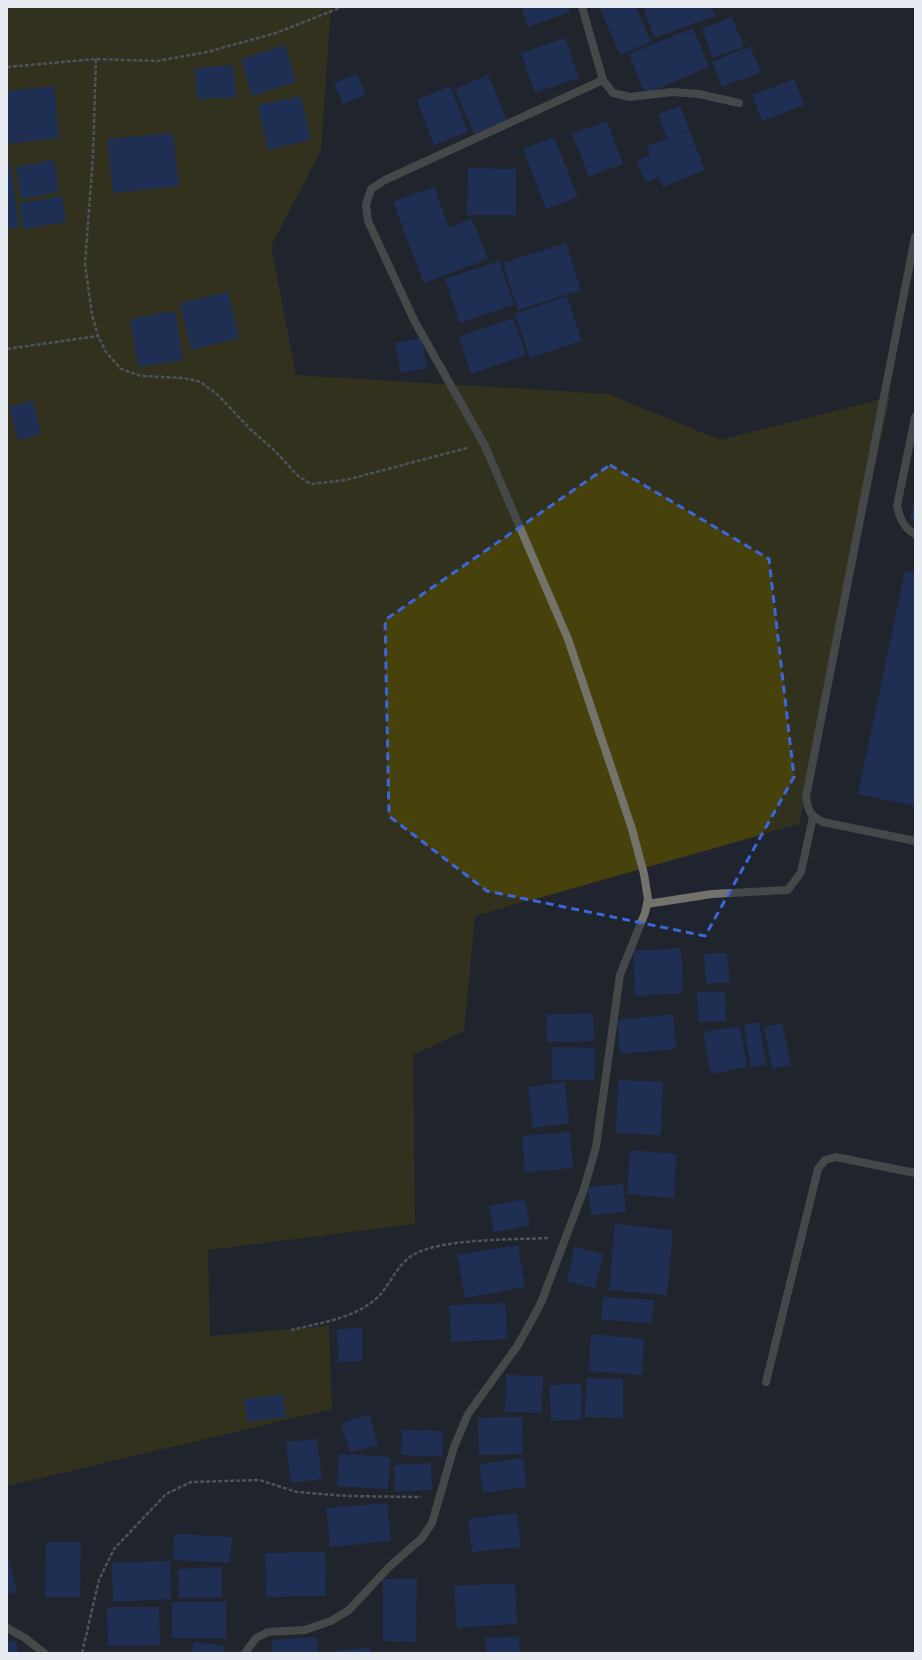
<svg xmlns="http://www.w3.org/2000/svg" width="922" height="1660" font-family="Poppins,sans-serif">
	<rect width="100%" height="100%" fill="#1f242e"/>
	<!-- green -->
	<path fill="#47420c" d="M7 7H331L321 150 271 246 296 375 609 394 720 440 890 397 799 824 475 916 464 1031 413 1055 415 1224 208 1250 210 1336 329 1326 332 1409 7 1486Z"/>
	<!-- building -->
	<g fill="#1e3c81">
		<path d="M521 7H569L570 12 528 27Z"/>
		<path d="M599 7H636L651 42 620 55Z"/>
		<path d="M643 7H711L715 16 654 38Z"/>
		<path d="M732 17 744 47 713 58 702 29Z"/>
		<path d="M693 28 709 67 645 94 629 54Z"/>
		<path d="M565 38 579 78 535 93 521 53Z"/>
		<path d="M285 45 296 82 252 96 241 59Z"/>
		<path d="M750 46 761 72 722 87 712 62Z"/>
		<path d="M233 65 236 97 197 99 195 68Z"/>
		<path d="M357 74 366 95 343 104 334 83Z"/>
		<path d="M488 75 507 120 474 134 455 89Z"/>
		<path d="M794 79 804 105 762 121 752 95Z"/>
		<path d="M54 86 59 138 7 144V91Z"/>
		<path d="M450 86 468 132 434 145 417 100Z"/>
		<path d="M301 96 311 140 268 150 258 105Z"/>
		<path d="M680 106 689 129 667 138 658 114Z"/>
		<path d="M607 121 623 164 589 177 572 134Z"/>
		<path d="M689 130 705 170 663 187 659 177 645 182 637 161 650 155 647 146Z"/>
		<path d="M173 133 179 186 113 193 107 139Z"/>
		<path d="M554 137 578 197 546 209 523 149Z"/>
		<path d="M54 160 59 192 21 199 16 167Z"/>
		<path d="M10 163 19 227 7 229V164Z"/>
		<path d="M468 168 516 169V215H467Z"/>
		<path d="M434 187 449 227 472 219 488 259 424 283 393 202Z"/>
		<path d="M62 196 66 222 23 229 19 203Z"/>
		<path d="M566 243 581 290 518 310 503 263Z"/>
		<path d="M499 261 514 305 460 323 445 279Z"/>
		<path d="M228 292 239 338 191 350 180 303Z"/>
		<path d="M567 296 582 341 530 358 515 314Z"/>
		<path d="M175 311 183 360 138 367 130 319Z"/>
		<path d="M513 318 526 355 471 374 459 337Z"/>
		<path d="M421 338 427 368 401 373 395 343Z"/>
		<path d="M33 401 41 434 18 440 9 407Z"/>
		<path d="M915 499V520L910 519Z"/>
		<path d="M905 571 915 573V806L858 794Z"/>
		<path d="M681 948 683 993 635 996 633 951Z"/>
		<path d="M727 953 730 982 706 984 704 954Z"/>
		<path d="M725 991 726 1021 698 1022 697 992Z"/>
		<path d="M593 1013 594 1041 547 1042 546 1015Z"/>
		<path d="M673 1014 676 1049 620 1054 617 1020Z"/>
		<path d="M759 1022 766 1065 751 1067 744 1025Z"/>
		<path d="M782 1023 791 1065 772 1069 764 1027Z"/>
		<path d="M740 1026 747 1067 711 1074 703 1032Z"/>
		<path d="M552 1047 595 1048 594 1080H552Z"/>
		<path d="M618 1080 663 1082 661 1135 616 1133Z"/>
		<path d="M565 1082 569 1123 533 1128 528 1087Z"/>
		<path d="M570 1132 573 1168 525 1172 522 1136Z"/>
		<path d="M630 1150 676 1154 674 1198 627 1194Z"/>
		<path d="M623 1184 626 1212 591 1215 588 1187Z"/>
		<path d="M525 1199 530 1225 494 1232 489 1206Z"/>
		<path d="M615 1224 673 1230 667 1295 609 1290Z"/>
		<path d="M518 1245 525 1287 465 1298 457 1255Z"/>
		<path d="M574 1247 603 1254 595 1288 567 1282Z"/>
		<path d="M603 1297 654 1300 652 1323 601 1320Z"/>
		<path d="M505 1303 507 1339 451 1342 449 1305Z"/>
		<path d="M362 1328V1361L338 1362 337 1329Z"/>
		<path d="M591 1334 644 1339 642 1375 589 1371Z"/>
		<path d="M506 1375 543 1376 542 1413 505 1412Z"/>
		<path d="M586 1378 623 1379V1418L585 1417Z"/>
		<path d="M581 1384 582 1419 551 1421 550 1385Z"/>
		<path d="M283 1394 286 1417 247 1422 244 1399Z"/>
		<path d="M369 1414 378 1445 350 1453 341 1423Z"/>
		<path d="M522 1417 523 1454 479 1455 478 1418Z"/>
		<path d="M402 1430 443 1431 442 1457 401 1455Z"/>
		<path d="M317 1439 322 1479 291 1483 286 1442Z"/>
		<path d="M339 1454 390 1457 388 1489 337 1486Z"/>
		<path d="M523 1458 527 1487 483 1493 479 1464Z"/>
		<path d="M431 1463 432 1490 395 1491 394 1465Z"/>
		<path d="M387 1503 391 1541 330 1547 326 1508Z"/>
		<path d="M517 1513 521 1547 472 1552 468 1519Z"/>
		<path d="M174 1534 232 1537 230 1563 173 1560Z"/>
		<path d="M46 1542H81L80 1597H45Z"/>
		<path d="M325 1552 326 1596 266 1597 265 1553Z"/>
		<path d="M7 1559H9L17 1592 7 1594Z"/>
		<path d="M170 1561 171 1599 113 1602 112 1563Z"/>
		<path d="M222 1567V1597L179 1598 178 1569Z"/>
		<path d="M383 1579H417L416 1642 383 1641Z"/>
		<path d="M515 1583 517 1624 457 1628 454 1586Z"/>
		<rect x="172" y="1602" width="54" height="36"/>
		<path d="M107 1607H159L160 1645 108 1646Z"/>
		<path d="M519 1636 520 1653H486L485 1638Z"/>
		<path d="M317 1637 318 1653H273L272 1640Z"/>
		<path d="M16 1640 18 1653H7V1642Z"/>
		<path d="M194 1642 225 1646 224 1653H192Z"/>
		<path d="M370 1648 371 1653H337V1650Z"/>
	</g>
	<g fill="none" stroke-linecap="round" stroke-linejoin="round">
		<!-- path -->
		<g stroke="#868a93" stroke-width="2.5" stroke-dasharray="4 2" stroke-linecap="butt">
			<path d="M96 59 93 156 85 264 92 315 98 336 106 352 121 369 141 376 184 378 201 382 220 397 250 429 275 451 298 476 311 484 346 480 467 448"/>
			<path d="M7 67 96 59 157 61 207 52 276 33 342 7"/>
			<path d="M7 349 98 336"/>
			<path d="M291 1330C320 1323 358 1318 380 1295 391 1282 398 1264 413 1255 442 1238 512 1240 548 1238"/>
			<path d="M82 1653 99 1580 114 1549 166 1494 191 1482 259 1480 297 1492 347 1496 421 1497"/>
		</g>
		<!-- service -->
		<g stroke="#73736c" stroke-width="8">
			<path d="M915 417 897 506C900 518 904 529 915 534"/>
			<path d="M766 1382 818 1169 825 1160 836 1157 915 1173"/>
		</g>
		<!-- minor -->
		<g stroke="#73736c" stroke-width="8">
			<path d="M603 80 613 93 630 97 672 92 699 94 739 103"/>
			<path d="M915 237 806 797C808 811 810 816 823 822L915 841"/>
			<path d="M647 904 712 894 788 890 801 872 813 817"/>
			<path d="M7 1628 25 1638 44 1653"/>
			<path d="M245 1653 256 1638 268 1632 305 1630 331 1621 349 1610 389 1567 422 1538 432 1523 454 1447 468 1414 518 1345 541 1303 584 1189 596 1147 620 975 645 913 648 899 644 874 632 829 568 639 484 444 415 322 368 221 366 205 371 189 385 180 603 80 582 7"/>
		</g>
	</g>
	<!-- marked area -->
	<path d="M0 0H922V1660H0ZM610 465 769 559 794 777 705 936 487 891 389 816 385 620Z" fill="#1f242e" fill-opacity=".55" fill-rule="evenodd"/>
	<path fill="none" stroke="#3b66dc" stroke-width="3" stroke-dasharray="8 5" stroke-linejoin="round" d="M610 465 769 559 794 777 705 936 487 891 389 816 385 620Z"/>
	<!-- border -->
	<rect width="922" height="1660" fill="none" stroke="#e7ebf2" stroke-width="16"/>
</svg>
